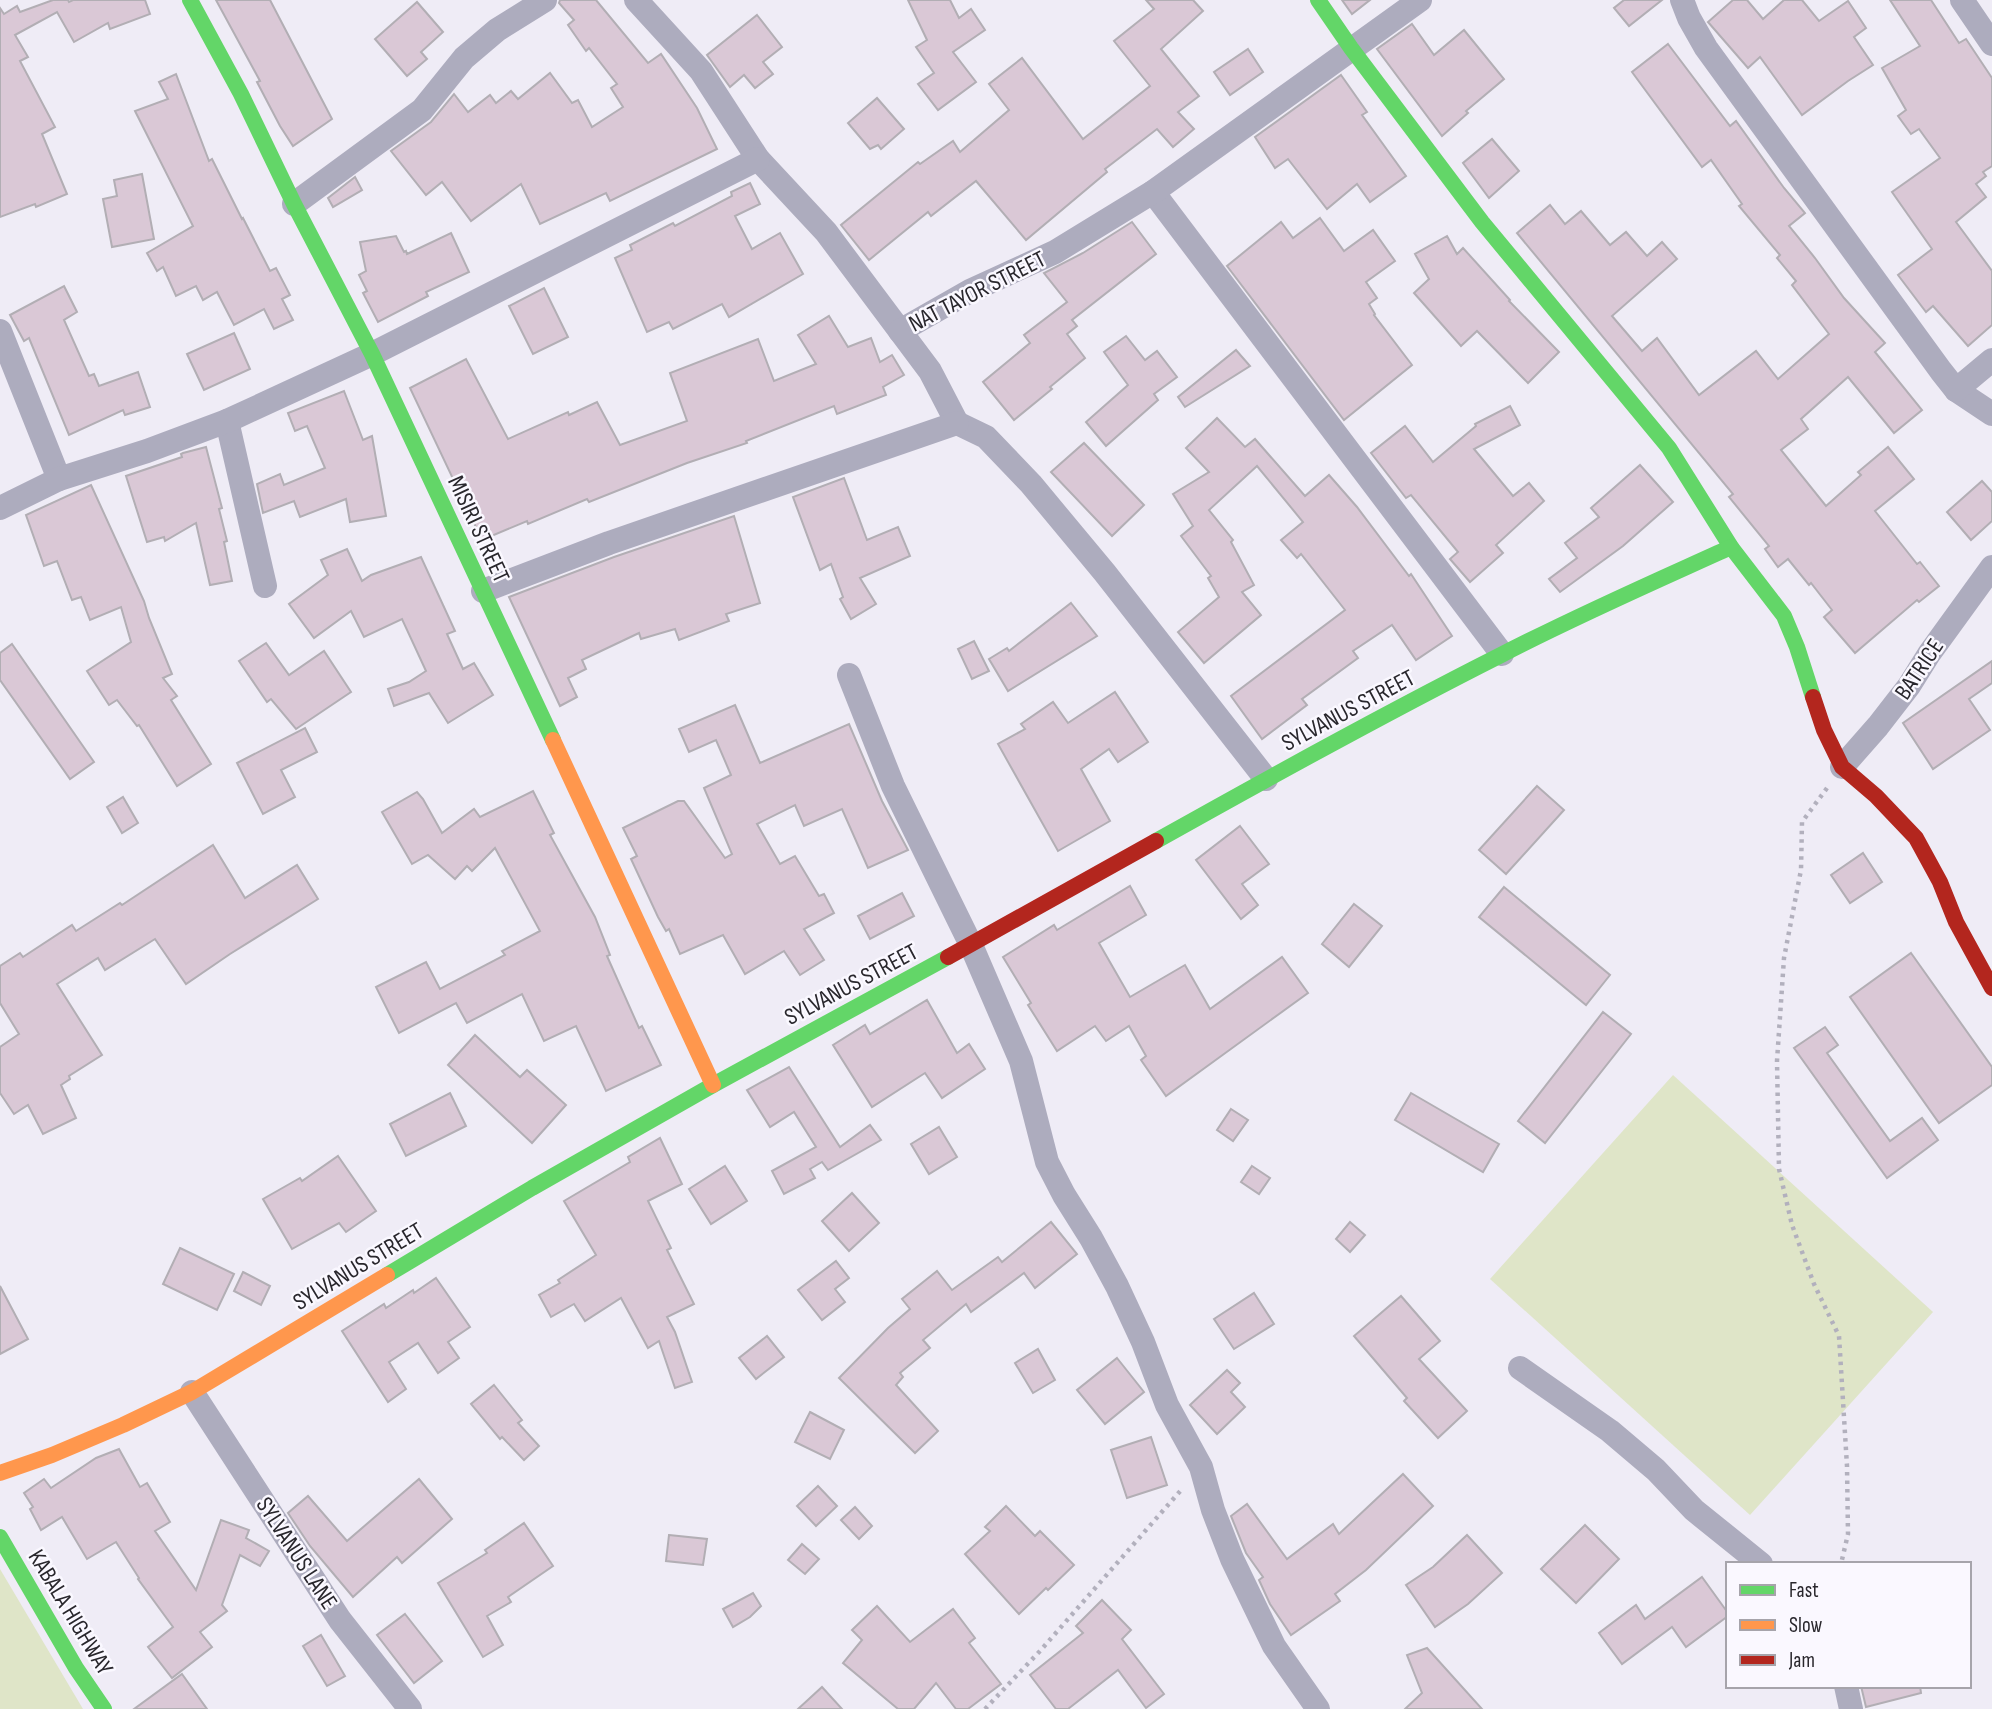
<svg xmlns="http://www.w3.org/2000/svg" width="1992" height="1709" font-family="'Sofia Sans Condensed',sans-serif">
	<rect width="100%" height="100%" fill="#efecf6"/>
	<!-- green -->
	<g fill="#dfe5c8">
		<path d="M1673 1075 1933 1312 1750 1515 1490 1279Z"/>
		<path d="M0 1569 83 1709H0Z"/>
	</g>
	<!-- building -->
	<g fill="#dac8d6" stroke="#b2aeb4" stroke-width="2">
		<path d="M53 0H68L69 2 73 0H145L150 14 110 29 108 23 74 42 57 12 15 35 28 57 20 61 55 127 42 134 67 194 36 207 35 204 0 217V8L4 14 17 6 20 12Z"/>
		<path d="M216 0H270L332 119 293 146 280 126 257 82 260 81Z"/>
		<path d="M560 0H596L648 63 661 54 697 108 717 149 610 201 606 193 540 224 521 184 471 221 442 182 426 195 391 151 431 122 454 94 468 112 490 95 496 103 511 91 518 99 550 73 572 103 578 100 592 127 623 107 611 88 617 84 589 48 586 51 568 25 574 20 559 3Z"/>
		<path d="M908 0H950L959 18 971 9 985 30 953 52 976 82 938 110 918 84 934 73 916 47 927 40Z"/>
		<path d="M1146 0H1193L1203 11 1161 49 1199 96 1178 112 1194 129 1173 147 1157 129 1105 169 1107 172 1026 240 976 181 931 216 928 212 869 260 841 225 918 162 920 164 953 141 960 152 1009 110 989 84 1022 58 1083 139 1150 86 1114 41 1154 9Z"/>
		<path d="M1342 0H1370L1352 14Z"/>
		<path d="M1624 0H1662L1629 26 1614 8Z"/>
		<path d="M1733 0H1747L1763 19 1784 0H1802L1819 21 1848 1 1866 28 1854 37 1873 65 1848 81 1802 115 1760 57 1748 68 1708 22Z"/>
		<path d="M1890 0H1931L1959 43 1966 39 1992 78V166L1983 172 1986 176 1976 184 1986 197 1956 222 1992 271V325L1968 346 1933 306 1926 312 1898 275 1932 249 1892 192 1940 158 1919 129 1911 134 1898 116 1906 110 1882 68 1920 46Z"/>
		<path d="M417 2 443 32 421 52 427 59 407 76 375 39Z"/>
		<path d="M757 15 782 47 763 62 773 74 755 88 744 75 730 87 707 55Z"/>
		<path d="M1412 24 1434 55 1464 30 1504 79 1466 111 1468 113 1442 136 1377 49Z"/>
		<path d="M1668 44 1730 126 1736 121 1784 188 1805 213 1789 226 1815 258 1844 298 1885 343 1875 352 1922 410 1894 433 1848 377 1801 419 1808 429 1781 450 1826 506 1861 475 1858 472 1888 447 1914 479 1875 511 1917 564 1920 562 1939 586 1919 602 1917 600 1855 653 1824 617 1832 610 1811 583 1809 585 1788 559 1778 567 1765 549 1769 546 1729 497 1733 494 1517 233 1550 205 1565 224 1581 211 1610 245 1626 232 1647 256 1662 242 1677 259 1612 316 1642 351 1657 338 1699 395 1756 351 1778 379 1829 334 1792 285 1796 281 1777 258 1780 255 1739 206 1742 204 1711 160 1702 167 1632 72Z"/>
		<path d="M1248 49 1263 72 1230 95 1214 72Z"/>
		<path d="M176 74 209 161 212 159 242 219 243 218 270 271 276 268 290 295 282 299 293 320 274 329 264 309 234 325 217 292 203 300 196 286 176 296 163 267 157 271 147 253 193 226 135 111 168 99 159 82Z"/>
		<path d="M1341 75 1367 112 1362 115 1406 176 1370 202 1357 184 1327 209 1288 159 1275 168 1255 137Z"/>
		<path d="M877 98 904 129 881 149 878 145 870 149 848 123Z"/>
		<path d="M1492 139 1519 171 1489 198 1463 163Z"/>
		<path d="M142 174 154 239 112 247 103 199 117 196 114 180Z"/>
		<path d="M355 177 362 190 333 207 328 198Z"/>
		<path d="M750 183 760 204 735 216 752 249 780 233 803 274 729 317 722 304 673 329 669 322 647 332 615 258 632 250 630 245 673 223 675 226 732 196 731 192Z"/>
		<path d="M1320 218 1344 251 1373 230 1395 261 1366 282 1377 298 1369 304 1375 314 1374 315 1412 365 1344 420 1227 266 1281 222 1293 238Z"/>
		<path d="M1132 222 1156 254 1072 320 1077 326 1067 334 1085 358 1050 387 1052 389 1014 420 983 382 1030 343 1024 335 1067 302 1044 273 1083 253Z"/>
		<path d="M451 233 469 272 426 292 428 296 378 322 363 293 367 291 359 275 366 271 360 242 396 236 404 252 406 251 407 254Z"/>
		<path d="M1447 236 1457 254 1463 248 1510 300 1509 301 1559 352 1528 383 1477 331 1461 346 1414 293 1429 279 1415 254Z"/>
		<path d="M64 286 77 312 64 320 89 376 94 374 99 386 138 372 150 407 125 415 123 410 69 435 29 338 24 341 10 315Z"/>
		<path d="M544 288 568 337 533 354 509 306Z"/>
		<path d="M829 316 848 347 871 338 880 362 892 355 904 375 883 387 886 395 837 414 834 406 746 441 747 443 687 463 589 502 587 499 528 524 527 521 482 540 410 388 466 359 508 439 568 412 569 415 597 402 620 445 687 421 670 373 758 339 774 381 816 364 798 335Z"/>
		<path d="M234 333 250 369 204 390 187 354Z"/>
		<path d="M1126 336 1145 360 1157 351 1177 377 1154 394 1158 400 1106 446 1086 422 1128 385 1104 352Z"/>
		<path d="M1236 350 1250 366 1185 407 1178 397Z"/>
		<path d="M344 391 363 440 372 436 386 516 350 522 346 499 300 517 294 501 263 513 257 484 280 474 284 485 325 468 307 426 295 431 288 413Z"/>
		<path d="M1510 406 1520 425 1474 449 1513 496 1529 483 1544 501 1496 545 1503 553 1470 582 1450 559 1458 552 1411 495 1406 498 1371 453 1405 426 1433 462 1476 426 1475 424Z"/>
		<path d="M1217 418 1245 447 1255 439 1305 496 1329 475 1357 507 1409 576 1411 574 1452 636 1416 660 1392 625 1353 651 1358 658 1302 699 1307 705 1262 739 1231 696 1345 610 1301 554 1297 558 1281 540 1303 522 1257 466 1209 510 1233 540 1231 542 1254 585 1242 592 1261 615 1204 663 1178 632 1219 597 1208 578 1211 576 1181 536 1193 526 1173 494 1209 472 1186 448Z"/>
		<path d="M1084 443 1144 505 1112 536 1051 472Z"/>
		<path d="M206 447 222 508 219 509 227 541 224 542 232 581 210 585 196 523 165 541 164 537 147 542 126 476 182 457 181 454 183 453Z"/>
		<path d="M1640 465 1673 502 1623 546 1560 592 1549 579 1577 558 1565 543 1599 517 1591 508Z"/>
		<path d="M844 478 867 540 898 527 910 556 860 578 876 604 851 619 840 599 843 597 831 564 820 570 793 497Z"/>
		<path d="M1982 481 1992 492V521L1971 540 1947 512Z"/>
		<path d="M91 485 144 601 149 618 172 674 163 678 177 696 171 700 211 764 177 786 139 725 137 726 117 700 109 705 87 671 131 642 121 607 90 620 81 597 72 600 57 561 44 566 26 515Z"/>
		<path d="M734 516 760 603 726 614 729 621 679 640 675 629 641 639 639 633 582 660 586 669 568 678 577 697 560 706 509 597 614 557Z"/>
		<path d="M347 549 362 581 371 575 421 557 455 631 447 634 463 669 474 663 493 695 448 723 429 693 394 706 388 689 409 682 426 671 402 619 364 637 351 611 314 638 289 604 328 575 321 560Z"/>
		<path d="M1071 603 1097 636 1008 691 989 659 1007 648 1009 651Z"/>
		<path d="M974 641 989 671 972 679 958 649Z"/>
		<path d="M266 643 289 675 324 651 351 692 296 729 271 699 267 702 239 661Z"/>
		<path d="M12 644 94 762 70 779 0 680V653Z"/>
		<path d="M1992 661V683L1969 699 1990 730 1933 769 1903 723Z"/>
		<path d="M1115 692 1148 742 1118 762 1109 749 1081 769 1110 821 1058 851 998 744 1025 729 1021 724 1053 702 1068 723Z"/>
		<path d="M735 705 760 763 849 724 882 801 908 850 868 868 842 809 804 826 795 805 757 824 780 864 795 856 819 896 824 894 834 913 804 929 824 960 800 975 784 951 745 974 723 935 680 954 669 929 666 931 658 917 631 859 637 856 623 828 678 801H684L725 858 732 854 704 788 731 775 716 740 689 752 679 729Z"/>
		<path d="M305 728 317 752 281 770 295 797 263 814 237 763Z"/>
		<path d="M1537 786 1564 810 1506 874 1479 850Z"/>
		<path d="M533 791 554 833 550 835 595 917 610 955 607 956 639 1028 642 1026 661 1065 606 1091 576 1026 544 1041 522 994 467 1023 456 1003 399 1033 376 987 426 962 440 989 505 955 502 951 540 931 495 848 472 871 467 866 455 879 428 855 412 864 382 812 417 792 423 799 442 833 474 809 480 817Z"/>
		<path d="M123 797 138 823 122 833 107 807Z"/>
		<path d="M1240 826 1269 864 1242 884 1258 905 1241 919 1196 860Z"/>
		<path d="M213 845 245 898 297 865 318 899 230 954 186 984 155 939 105 970 98 958 57 984 102 1055 69 1076 70 1079 61 1085 76 1118 43 1134 28 1105 14 1114 0 1093V1047L19 1034 0 1003V966L20 953 23 957 72 925 76 931 120 903 122 905Z"/>
		<path d="M1863 853 1882 882 1850 903 1831 875Z"/>
		<path d="M1130 886 1146 915 1099 943 1130 997 1185 965 1210 1009 1282 957 1308 993 1166 1096 1141 1060 1146 1056 1129 1026 1106 1041 1095 1026 1057 1051 1028 1005 1031 1003 1003 957 1054 925 1057 930Z"/>
		<path d="M1504 887 1610 975 1586 1005 1479 917Z"/>
		<path d="M902 893 914 916 870 939 858 916Z"/>
		<path d="M1354 904 1382 926 1349 967 1322 944Z"/>
		<path d="M1911 953 1992 1067V1085L1939 1123 1850 997Z"/>
		<path d="M927 1000 957 1053 969 1044 985 1069 942 1098 925 1073 872 1107 833 1045 865 1025 870 1034Z"/>
		<path d="M1603 1012 1631 1034 1545 1143 1518 1121Z"/>
		<path d="M1825 1027 1838 1045 1827 1053 1890 1141 1922 1118 1938 1140 1887 1178 1794 1048Z"/>
		<path d="M475 1035 520 1077 527 1070 566 1105 532 1143 448 1065Z"/>
		<path d="M789 1067 840 1147 870 1125 881 1140 828 1170 822 1162 810 1169 815 1178 784 1194 772 1171 816 1147 794 1112 770 1127 747 1090Z"/>
		<path d="M450 1093 466 1126 406 1156 390 1124Z"/>
		<path d="M1411 1093 1499 1144 1483 1172 1395 1120Z"/>
		<path d="M1231 1109 1248 1120 1233 1141 1217 1130Z"/>
		<path d="M939 1127 957 1157 929 1174 911 1144Z"/>
		<path d="M660 1138 682 1184 648 1201 671 1248 667 1250 694 1304 667 1317 675 1332 692 1382 675 1388 659 1341 648 1348 621 1298 585 1321 574 1304 551 1317 539 1295 560 1283 558 1280 596 1255 564 1201 630 1162 628 1157Z"/>
		<path d="M338 1156 376 1211 346 1232 339 1223 292 1249 263 1199 300 1178 302 1181Z"/>
		<path d="M725 1166 747 1201 711 1224 689 1189Z"/>
		<path d="M1252 1166 1270 1178 1259 1194 1241 1182Z"/>
		<path d="M852 1193 879 1223 849 1251 822 1221Z"/>
		<path d="M1051 1222 1077 1254 1035 1288 1024 1273 971 1312 966 1304 923 1340 930 1348 900 1373 903 1377 896 1385 938 1431 915 1453 839 1378 888 1328 910 1309 902 1299 937 1271 952 1290 998 1257 1002 1262Z"/>
		<path d="M1350 1222 1365 1235 1350 1252 1336 1239Z"/>
		<path d="M180 1248 234 1274 217 1310 163 1284Z"/>
		<path d="M836 1261 849 1278 835 1289 845 1302 822 1320 798 1290Z"/>
		<path d="M243 1272 270 1286 261 1305 234 1291Z"/>
		<path d="M436 1278 470 1327 448 1342 459 1358 438 1373 418 1343 389 1362 406 1389 388 1402 342 1331 384 1304 386 1308 413 1290 414 1293Z"/>
		<path d="M0 1286 28 1339 0 1354Z"/>
		<path d="M1254 1293 1274 1324 1234 1349 1214 1319Z"/>
		<path d="M1401 1296 1440 1341 1419 1359 1467 1411 1438 1438 1404 1401 1407 1398 1354 1336Z"/>
		<path d="M767 1336 784 1357 756 1379 739 1358Z"/>
		<path d="M1038 1349 1055 1380 1033 1393 1015 1363Z"/>
		<path d="M1117 1358 1144 1392 1105 1424 1077 1390Z"/>
		<path d="M1227 1370 1240 1383 1231 1392 1245 1407 1217 1434 1190 1405Z"/>
		<path d="M494 1385 522 1420 518 1423 539 1446 524 1460 502 1437 500 1439 471 1404Z"/>
		<path d="M810 1412 844 1430 830 1459 795 1442Z"/>
		<path d="M1151 1437 1167 1485 1127 1498 1111 1450Z"/>
		<path d="M119 1449 140 1487 147 1483 170 1522 155 1531 196 1590 221 1520 249 1530 246 1538 269 1551 260 1566 240 1555 222 1605 227 1611 200 1632 212 1647 172 1678 148 1647 173 1627 138 1579 139 1578 116 1542 87 1559 62 1517 41 1530 30 1509 33 1507 24 1493 44 1479 51 1488 96 1458Z"/>
		<path d="M1403 1474 1433 1506 1366 1570 1335 1594 1340 1601 1291 1635 1270 1604 1259 1580 1263 1577 1246 1553 1231 1516 1247 1504 1287 1559 1333 1524 1339 1534Z"/>
		<path d="M419 1479 452 1519 402 1563 397 1557 353 1597 310 1546 288 1513 308 1496 347 1541Z"/>
		<path d="M818 1486 837 1506 816 1526 797 1506Z"/>
		<path d="M1006 1506 1035 1536 1040 1531 1074 1565 1048 1590 1046 1588 1019 1614 965 1554 990 1531 985 1527Z"/>
		<path d="M855 1507 872 1526 859 1539 841 1520Z"/>
		<path d="M524 1523 553 1566 508 1597 511 1602 487 1616 503 1645 483 1657 438 1583 487 1553 485 1550Z"/>
		<path d="M1585 1525 1619 1559 1576 1603 1541 1569Z"/>
		<path d="M669 1535 707 1539 703 1565 666 1561Z"/>
		<path d="M1467 1535 1502 1573 1468 1604 1435 1627 1406 1585 1433 1567Z"/>
		<path d="M802 1544 819 1559 805 1574 788 1560Z"/>
		<path d="M1702 1577 1728 1613V1616L1686 1647 1672 1627 1622 1664 1599 1633 1636 1605 1645 1619Z"/>
		<path d="M753 1593 761 1606 750 1617 733 1627 723 1609Z"/>
		<path d="M1102 1600 1131 1630 1122 1639 1164 1694 1146 1708 1118 1670 1068 1709H1056L1030 1675 1083 1633 1076 1626Z"/>
		<path d="M877 1606 910 1642 953 1609 975 1638 969 1643 1001 1684 968 1709H956L936 1683 914 1709H898L843 1663 862 1640 852 1630Z"/>
		<path d="M405 1614 442 1661 414 1683 377 1635Z"/>
		<path d="M321 1635 345 1676 327 1686 303 1646Z"/>
		<path d="M1427 1648 1482 1709H1405L1422 1693 1407 1655Z"/>
		<path d="M182 1674 207 1709H134Z"/>
		<path d="M1861 1686H1920L1921 1693 1866 1707Z"/>
		<path d="M822 1687 842 1709H798Z"/>
	</g>
	<g fill="none" stroke-linecap="round" stroke-linejoin="round">
		<!-- path -->
		<g stroke="#b2b0bd" stroke-width="4.5" stroke-dasharray="3.5 5" stroke-linecap="butt">
			<path d="M1827 788 1802 822 1801 870 1784 958 1777 1061 1779 1169 1792 1225 1814 1284 1839 1336 1847 1466 1848 1534 1841 1564"/>
			<path d="M985 1709 1040 1651 1182 1489"/>
		</g>
		<!-- street -->
		<g stroke="#adacbe" stroke-width="24">
			<path d="M636 0 701 71 758 159 826 232 930 371 957 423"/>
			<path d="M1682 0 1689 18 1706 48 1941 371 1956 390 1992 414"/>
			<path d="M1962 0 1992 44"/>
			<path d="M1153 192 1502 654"/>
			<path d="M294 204 422 110 464 58 497 30 545 0"/>
			<path d="M0 331 59 479"/>
			<path d="M900 331 970 291 1055 252 1153 192 1420 0"/>
			<path d="M1956 390 1992 360"/>
			<path d="M227 421 265 586"/>
			<path d="M957 423 986 437 1031 484 1105 573 1266 779"/>
			<path d="M0 508 59 479 147 451 227 421 372 354 758 159"/>
			<path d="M483 591 609 543 957 423"/>
			<path d="M849 675 893 786 971 945 1021 1061 1047 1162 1064 1195 1091 1238 1117 1286 1143 1342 1167 1405 1201 1467 1213 1510 1232 1559 1274 1646 1318 1709"/>
			<path d="M1842 767 1878 726 1909 686 1929 654 1992 567"/>
			<path d="M1520 1368 1610 1431 1656 1470 1694 1510 1761 1564"/>
			<path d="M192 1392 340 1620 410 1709"/>
			<path d="M1846 1686 1851 1709"/>
		</g>
		<!-- fast -->
		<g stroke="#63d668" stroke-width="16">
			<path d="M190 0 241 94 294 204 372 354 553 740"/>
			<path d="M1318 0 1351 48 1482 222 1669 448 1731 547 1784 616 1797 647 1813 697"/>
			<path d="M1156 841C1270 777 1384 714 1501 655 1576 616 1654 582 1731 547"/>
			<path d="M387 1275 532 1188 713 1085 948 957"/>
			<path d="M0 1537 76 1668 104 1709"/>
		</g>
		<!-- slow -->
		<g stroke="#ff974d" stroke-width="16">
			<path d="M553 740 713 1085"/>
			<path d="M0 1473 52 1455 123 1425 192 1392 387 1275"/>
		</g>
		<!-- jam -->
		<g stroke="#b3261e" stroke-width="16">
			<path d="M1813 697 1824 730 1842 767 1876 796 1916 838 1940 882 1956 922 1992 988"/>
			<path d="M948 957 1156 841"/>
		</g>
	</g>
	<g text-anchor="middle" stroke-width="5" stroke-linejoin="round" paint-order="stroke">
		<!-- street labels -->
		<g font-size="24" fill="#29272d" stroke="#faf8ff">
			<text transform="translate(977 291) rotate(-27)" y="8">NAT TAYOR STREET</text>
			<text transform="translate(479 529) rotate(65)" y="8">MISIRI STREET</text>
			<text transform="translate(1919 669) rotate(-56)" y="8">BATRICE</text>
			<text transform="translate(1348 710) rotate(-28)" y="8">SYLVANUS STREET</text>
			<text transform="translate(851 984) rotate(-28)" y="8">SYLVANUS STREET</text>
			<text transform="translate(358 1266) rotate(-31)" y="8">SYLVANUS STREET</text>
			<text transform="translate(297 1553) rotate(57)" y="8">SYLVANUS LANE</text>
			<text transform="translate(71 1612) rotate(59)" y="8">KABALA HIGHWAY</text>
		</g>
	</g>
	<!-- legend -->
	<rect x="1726" y="1562" width="245" height="126" fill="#faf8ff" stroke="#a6a4ab" stroke-width="2"/>
	<rect x="1740" y="1585" width="35" height="10" fill="#63d668" stroke="#a6a4ab" stroke-width="2"/>
	<text x="1789" y="1597" font-size="21" fill="#29272d">Fast</text>
	<rect x="1740" y="1620" width="35" height="10" fill="#ff974d" stroke="#a6a4ab" stroke-width="2"/>
	<text x="1789" y="1632" font-size="21" fill="#29272d">Slow</text>
	<rect x="1740" y="1655" width="35" height="10" fill="#b3261e" stroke="#a6a4ab" stroke-width="2"/>
	<text x="1789" y="1667" font-size="21" fill="#29272d">Jam</text>
</svg>
